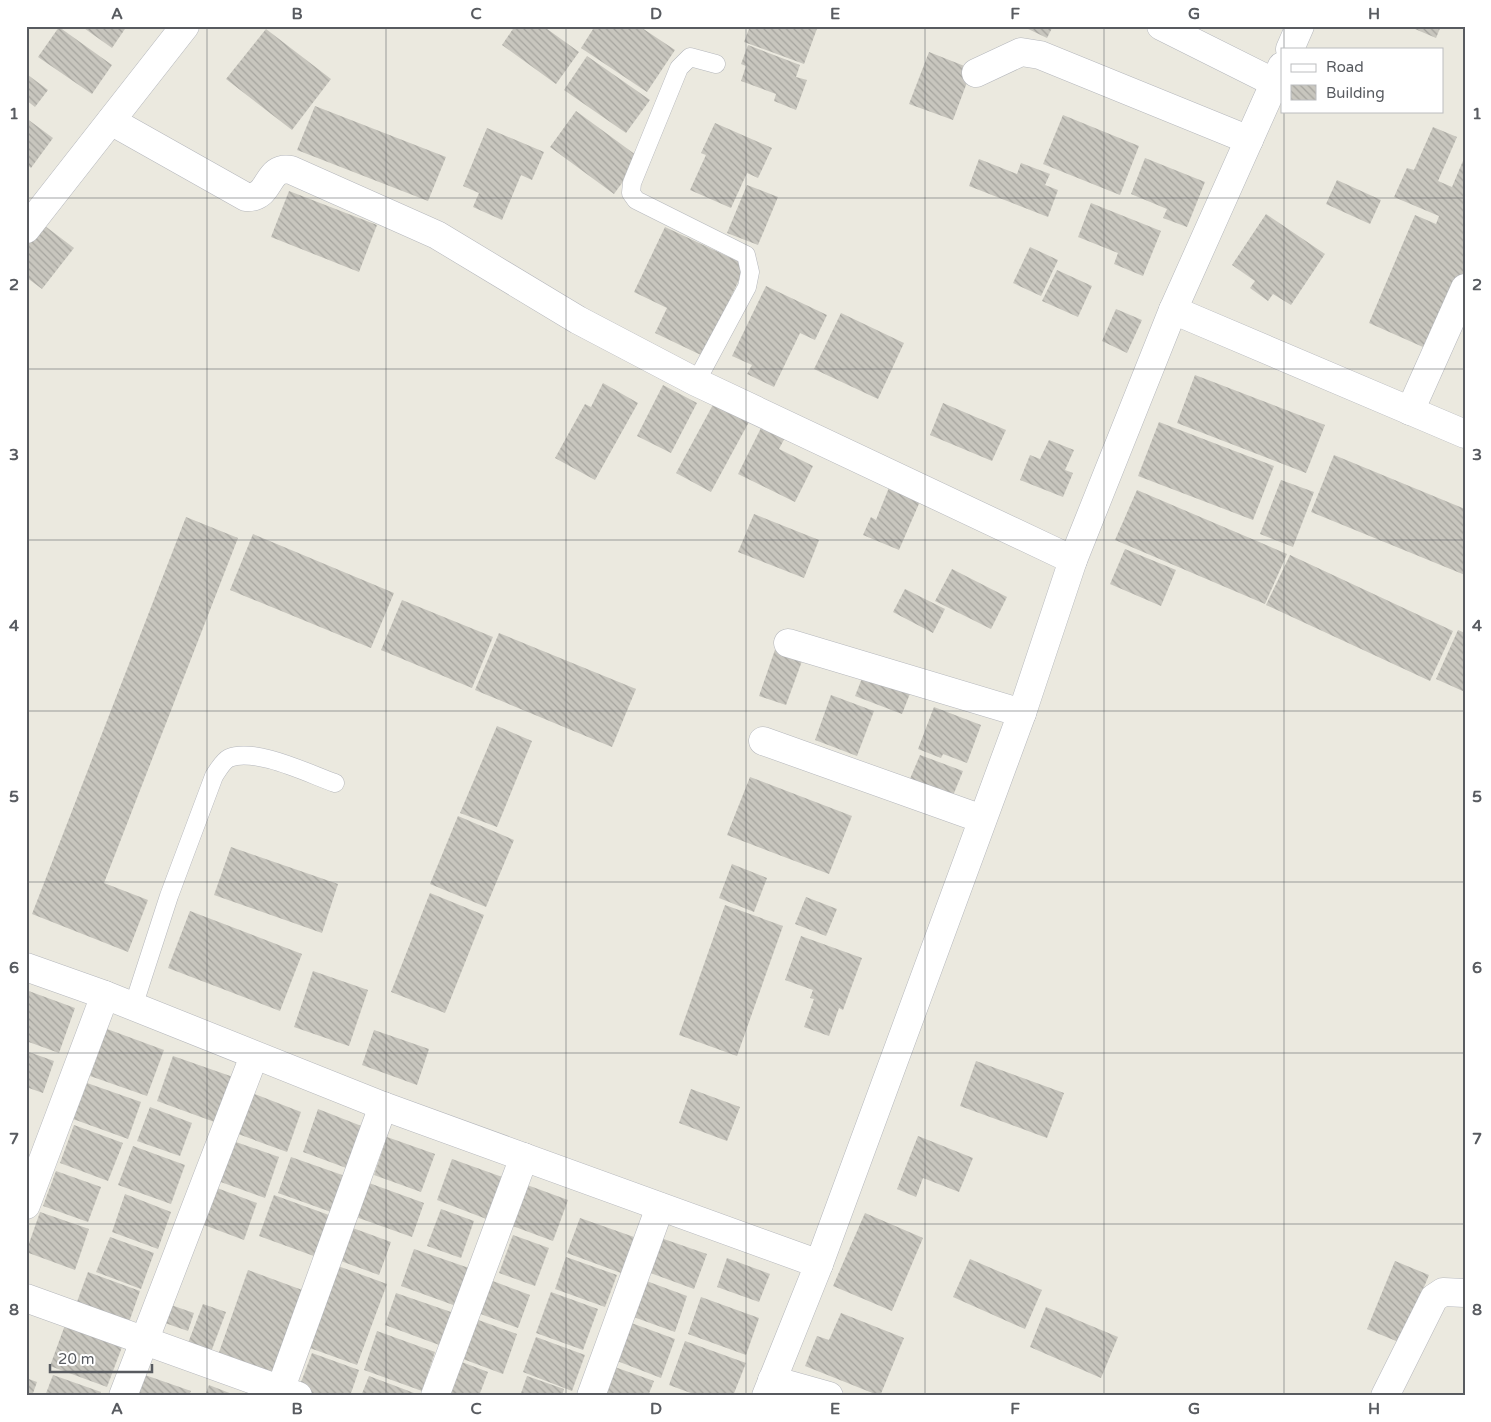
<svg xmlns="http://www.w3.org/2000/svg" width="1491" height="1422" font-family="'Varela Round',sans-serif">
	<defs>
		<pattern id="building-back-hatch" width="6" height="6" patternUnits="userSpaceOnUse" patternTransform="scale(1.25)"><rect width="6" height="6" fill="#c8c6be"/><path d="M-1 5l2 2M0 0l6 6M5-1l2 2" fill="none" stroke="#a5a49e"/></pattern>
	</defs>
	<rect width="100%" height="100%" fill="#ebe9df"/>
	<!-- building -->
	<g fill="url(#building-back-hatch)">
		<path d="M81 26H127L112 48Z"/>
		<path d="M515 26H543L579 52 556 84 502 45Z"/>
		<path d="M595 26H639L675 50 647 92 581 48Z"/>
		<path d="M750 26H818L804 64 744 42Z"/>
		<path d="M1022 26H1053L1047 38Z"/>
		<path d="M1408 26H1441L1436 38Z"/>
		<path d="M59 27 112 65 92 94 38 57Z"/>
		<path d="M266 29 331 79 292 130 226 79Z"/>
		<path d="M748 45 800 65 796 77 807 80 796 110 774 101 776 94 741 81 746 66 741 64Z"/>
		<path d="M929 52 972 69 953 120 909 104Z"/>
		<path d="M587 56 650 100 626 133 564 90Z"/>
		<path d="M28 75 48 90 35 107 26 100V78Z"/>
		<path d="M315 106 446 157 428 201 297 150Z"/>
		<path d="M576 111 640 158 614 194 550 147Z"/>
		<path d="M1063 115 1139 146 1120 195 1043 164Z"/>
		<path d="M26 118 53 138 31 168 26 164Z"/>
		<path d="M715 123 772 148 758 178 747 173 731 208 690 190 706 155 701 153Z"/>
		<path d="M1433 127 1457 137 1438 181 1452 187 1465 156V274L1432 351 1369 323 1415 215 1436 224 1439 216 1394 197 1407 168 1414 170Z"/>
		<path d="M487 128 544 152 532 180 521 175 502 220 473 207 479 193 463 186Z"/>
		<path d="M1145 158 1205 182 1187 227 1163 218 1167 209 1131 194Z"/>
		<path d="M979 159 1017 174 1021 163 1050 174 1045 185 1058 190 1048 217 969 186Z"/>
		<path d="M1337 180 1381 200 1370 224 1326 204Z"/>
		<path d="M747 185 778 197 758 245 727 233Z"/>
		<path d="M289 191 377 225 359 272 271 237Z"/>
		<path d="M1091 203 1161 231 1143 276 1114 264 1118 253 1078 237Z"/>
		<path d="M1266 214 1325 254 1291 305 1273 294 1268 301 1250 288 1255 281 1232 265Z"/>
		<path d="M41 223 74 248 42 289 26 277V243Z"/>
		<path d="M665 227 746 265 703 356 655 333 667 308 634 292Z"/>
		<path d="M1030 247 1058 260 1041 296 1013 283Z"/>
		<path d="M1057 270 1092 286 1078 317 1042 301Z"/>
		<path d="M766 286 827 315 815 340 800 333 774 387 747 374 752 365 732 356Z"/>
		<path d="M1116 309 1142 320 1127 353 1102 341Z"/>
		<path d="M841 313 904 343 878 399 814 369Z"/>
		<path d="M1195 375 1325 425 1306 473 1177 423Z"/>
		<path d="M603 383 638 403 595 480 555 458 585 404 591 407Z"/>
		<path d="M663 385 697 403 671 453 637 436Z"/>
		<path d="M715 401 750 420 711 492 676 473Z"/>
		<path d="M943 403 1006 430 992 461 930 435Z"/>
		<path d="M764 422 787 434 779 449 813 466 795 502 738 474Z"/>
		<path d="M1159 422 1274 466 1253 520 1138 476Z"/>
		<path d="M1049 440 1074 450 1065 470 1073 473 1063 497 1020 480 1030 455 1040 459Z"/>
		<path d="M1334 455 1465 509V575L1311 512Z"/>
		<path d="M1281 480 1314 492 1293 547 1260 534Z"/>
		<path d="M890 485 921 499 899 550 863 535 871 517 876 520Z"/>
		<path d="M1137 490 1287 554 1265 604 1115 540Z"/>
		<path d="M754 514 819 540 804 578 738 552Z"/>
		<path d="M186 517 238 538 104 883 148 900 128 952 32 914Z"/>
		<path d="M253 534 394 593 371 648 230 590Z"/>
		<path d="M1125 549 1176 570 1161 606 1110 584Z"/>
		<path d="M1290 555 1453 631 1430 681 1266 605Z"/>
		<path d="M952 569 1007 597 991 629 935 601Z"/>
		<path d="M905 589 945 609 933 633 893 612Z"/>
		<path d="M402 600 493 637 472 688 381 650Z"/>
		<path d="M1458 630 1465 633V692L1436 679Z"/>
		<path d="M499 633 636 689 612 747 475 690Z"/>
		<path d="M778 641 806 650 786 705 759 696Z"/>
		<path d="M866 668 913 686 902 714 855 696Z"/>
		<path d="M831 695 874 711 857 756 815 740Z"/>
		<path d="M934 707 981 725 967 763 943 754 941 758 918 749Z"/>
		<path d="M497 726 532 741 497 827 460 813Z"/>
		<path d="M920 755 963 771 950 803 907 786Z"/>
		<path d="M750 777 852 816 829 874 727 835Z"/>
		<path d="M458 816 514 840 486 907 430 884Z"/>
		<path d="M231 847 338 884 322 933 214 895Z"/>
		<path d="M732 864 767 878 754 912 719 898Z"/>
		<path d="M430 893 484 915 445 1013 391 992Z"/>
		<path d="M806 897 837 909 826 936 795 924Z"/>
		<path d="M725 905 783 926 737 1056 679 1035Z"/>
		<path d="M190 911 302 954 280 1011 168 968Z"/>
		<path d="M801 936 862 958 843 1010 839 1008 829 1036 804 1027 814 999 810 998 813 990 785 980Z"/>
		<path d="M313 971 368 990 349 1046 294 1027Z"/>
		<path d="M26 990 75 1008 59 1053 26 1041Z"/>
		<path d="M107 1029 164 1050 147 1096 90 1076Z"/>
		<path d="M374 1030 429 1049 417 1085 362 1065Z"/>
		<path d="M26 1051 54 1061 43 1093 26 1087Z"/>
		<path d="M173 1056 236 1078 220 1124 157 1101Z"/>
		<path d="M976 1061 1064 1093 1047 1138 960 1106Z"/>
		<path d="M87 1083 141 1102 128 1139 73 1119Z"/>
		<path d="M691 1089 740 1107 727 1141 679 1123Z"/>
		<path d="M252 1093 301 1112 287 1152 238 1134Z"/>
		<path d="M150 1107 192 1123 180 1156 137 1141Z"/>
		<path d="M318 1109 364 1127 349 1169 303 1152Z"/>
		<path d="M74 1125 123 1143 108 1181 60 1163Z"/>
		<path d="M918 1136 973 1158 959 1192 923 1178 916 1197 897 1189Z"/>
		<path d="M387 1137 435 1154 421 1192 374 1175Z"/>
		<path d="M233 1141 279 1157 265 1198 218 1181Z"/>
		<path d="M133 1146 185 1165 171 1204 118 1185Z"/>
		<path d="M291 1157 345 1176 331 1212 278 1193Z"/>
		<path d="M452 1159 505 1178 489 1220 437 1200Z"/>
		<path d="M56 1171 101 1187 88 1222 43 1206Z"/>
		<path d="M519 1182 568 1200 553 1241 505 1223Z"/>
		<path d="M369 1183 424 1203 412 1237 356 1217Z"/>
		<path d="M217 1188 257 1203 244 1240 204 1225Z"/>
		<path d="M125 1194 171 1212 158 1249 112 1232Z"/>
		<path d="M274 1195 337 1218 322 1259 259 1236Z"/>
		<path d="M441 1209 474 1221 461 1258 427 1246Z"/>
		<path d="M40 1212 89 1229 75 1270 26 1252Z"/>
		<path d="M865 1213 923 1238 892 1311 833 1286Z"/>
		<path d="M580 1218 634 1237 621 1273 567 1253Z"/>
		<path d="M350 1227 391 1242 379 1275 338 1260Z"/>
		<path d="M513 1235 549 1248 535 1286 499 1273Z"/>
		<path d="M110 1237 154 1253 141 1289 96 1272Z"/>
		<path d="M658 1237 707 1254 694 1289 645 1271Z"/>
		<path d="M414 1249 469 1268 456 1306 401 1286Z"/>
		<path d="M566 1257 617 1275 605 1307 555 1289Z"/>
		<path d="M727 1258 770 1274 759 1302 717 1287Z"/>
		<path d="M970 1259 1042 1290 1025 1329 953 1297Z"/>
		<path d="M1395 1261 1429 1275 1401 1343 1367 1329Z"/>
		<path d="M338 1266 387 1284 357 1365 307 1347Z"/>
		<path d="M248 1270 305 1291 273 1379 217 1358Z"/>
		<path d="M88 1272 140 1291 127 1328 74 1310Z"/>
		<path d="M641 1279 687 1296 675 1332 628 1315Z"/>
		<path d="M490 1280 530 1295 518 1328 478 1313Z"/>
		<path d="M551 1292 598 1309 583 1350 536 1333Z"/>
		<path d="M396 1293 454 1313 442 1346 385 1325Z"/>
		<path d="M701 1297 759 1318 746 1355 688 1334Z"/>
		<path d="M203 1304 226 1312 211 1352 188 1343Z"/>
		<path d="M171 1305 194 1313 188 1331 165 1323Z"/>
		<path d="M1046 1307 1118 1337 1101 1378 1030 1347Z"/>
		<path d="M841 1313 904 1338 880 1396 805 1366 817 1336 829 1340Z"/>
		<path d="M470 1317 517 1334 503 1374 455 1356Z"/>
		<path d="M626 1321 675 1339 661 1378 612 1359Z"/>
		<path d="M65 1325 122 1347 107 1387 50 1366Z"/>
		<path d="M377 1331 435 1352 422 1391 364 1370Z"/>
		<path d="M536 1337 585 1355 572 1391 523 1372Z"/>
		<path d="M685 1341 746 1363 733 1396H699L669 1385Z"/>
		<path d="M312 1353 359 1370 350 1396H314L298 1390Z"/>
		<path d="M454 1359 488 1372 479 1396H458L443 1390Z"/>
		<path d="M609 1365 654 1381 648 1396H598Z"/>
		<path d="M53 1375 101 1392 100 1396H45Z"/>
		<path d="M145 1375 191 1391 189 1396H138Z"/>
		<path d="M369 1376 422 1396H361Z"/>
		<path d="M527 1376 564 1389 562 1396H520Z"/>
		<path d="M26 1378 37 1382 32 1396H26Z"/>
		<path d="M209 1385 237 1396H205Z"/>
	</g>
	<g fill="none" stroke-linecap="round" stroke-linejoin="round">
		<!-- service casing -->
		<g stroke="#b5b7bc" stroke-width="19">
			<g id="service">
				<path d="M696 382 747 287 750 272 746 255 636 200 631 193 632 183 679 68 690 57 716 64"/>
				<path d="M133 1007 169 896 214 776C218 770 223 761 229 758 255 747 309 774 335 783"/>
			</g>
		</g>
		<!-- minor casing -->
		<g stroke="#b5b7bc" stroke-width="29">
			<g id="minor">
				<path d="M1161 26 1275 83"/>
				<path d="M1290 49 1300 26"/>
				<path d="M976 73 1021 52 1040 55 1249 140"/>
				<path d="M111 121 246 197C272 199 265 165 291 170L437 235 578 320 696 382 1073 560"/>
				<path d="M26 229 185 26"/>
				<path d="M1173 310 1465 434"/>
				<path d="M1410 411 1465 288"/>
				<path d="M788 643 1022 713"/>
				<path d="M763 741 982 819"/>
				<path d="M26 967 105 995 383 1106 819 1264"/>
				<path d="M26 1205 105 995"/>
				<path d="M26 1298 298 1396"/>
				<path d="M772 1380 829 1396"/>
				<path d="M123 1396 254 1056"/>
				<path d="M278 1396 383 1106"/>
				<path d="M435 1396 524 1157"/>
				<path d="M591 1396 660 1207"/>
				<path d="M766 1396 819 1264 1022 713 1073 560 1173 310 1282 66"/>
				<path d="M1385 1396 1434 1298 1443 1292 1465 1293"/>
			</g>
		</g>
		<!-- service -->
		<use href="#service" stroke="#fff" stroke-width="18"/>
		<!-- minor -->
		<use href="#minor" stroke="#fff" stroke-width="28"/>
	</g>
	<!-- grid -->
	<path fill="none" stroke="#585b60" stroke-width="1" stroke-opacity="0.55" d="M207 26V1396M386 26V1396M566 26V1396M746 26V1396M925 26V1396M1104 26V1396M1284 26V49M1284 111V1396M26 198H1465M26 369H1465M26 540H1465M26 711H1465M26 882H1465M26 1053H1465M26 1224H1465"/>
	<!-- border -->
	<rect width="1491" height="1422" fill="none" stroke="#ffffff" stroke-width="55"/>
	<!-- legend -->
	<rect x="1281" y="48" width="162" height="65" fill="#ffffff" stroke="#bcbdbf"/>
	<rect x="1291" y="64" width="25" height="8" fill="#ffffff" stroke="#bcbdbf"/>
	<text x="1326" y="72" font-size="15" fill="#585b60">Road</text>
	<rect x="1291" y="85" width="25" height="15" fill="url(#building-back-hatch)" stroke="#bcbdbf"/>
	<text x="1326" y="98" font-size="15" fill="#585b60">Building</text>
	<!-- scale -->
	<path d="M50 1364v8h102v-8" fill="none" stroke="#585b60" stroke-width="2.5"/>
	<text x="58" y="1364" font-size="15" fill="#585b60" stroke="#ffffff" stroke-width="4" paint-order="stroke">20 m</text>
	<rect x="28" y="28" width="1436" height="1366" fill="none" stroke="#585b60" stroke-width="2"/>
	<g font-size="16" text-anchor="middle" font-weight="bold" fill="#585b60">
		<text x="117" y="19">A</text>
		<text x="297" y="19">B</text>
		<text x="476" y="19">C</text>
		<text x="656" y="19">D</text>
		<text x="835" y="19">E</text>
		<text x="1015" y="19">F</text>
		<text x="1194" y="19">G</text>
		<text x="1374" y="19">H</text>
		<text x="14" y="119">1</text>
		<text x="1477" y="119">1</text>
		<text x="14" y="290">2</text>
		<text x="1477" y="290">2</text>
		<text x="14" y="460">3</text>
		<text x="1477" y="460">3</text>
		<text x="14" y="631">4</text>
		<text x="1477" y="631">4</text>
		<text x="14" y="802">5</text>
		<text x="1477" y="802">5</text>
		<text x="14" y="973">6</text>
		<text x="1477" y="973">6</text>
		<text x="14" y="1144">7</text>
		<text x="1477" y="1144">7</text>
		<text x="14" y="1315">8</text>
		<text x="1477" y="1315">8</text>
		<text x="117" y="1414">A</text>
		<text x="297" y="1414">B</text>
		<text x="476" y="1414">C</text>
		<text x="656" y="1414">D</text>
		<text x="835" y="1414">E</text>
		<text x="1015" y="1414">F</text>
		<text x="1194" y="1414">G</text>
		<text x="1374" y="1414">H</text>
	</g>
</svg>
